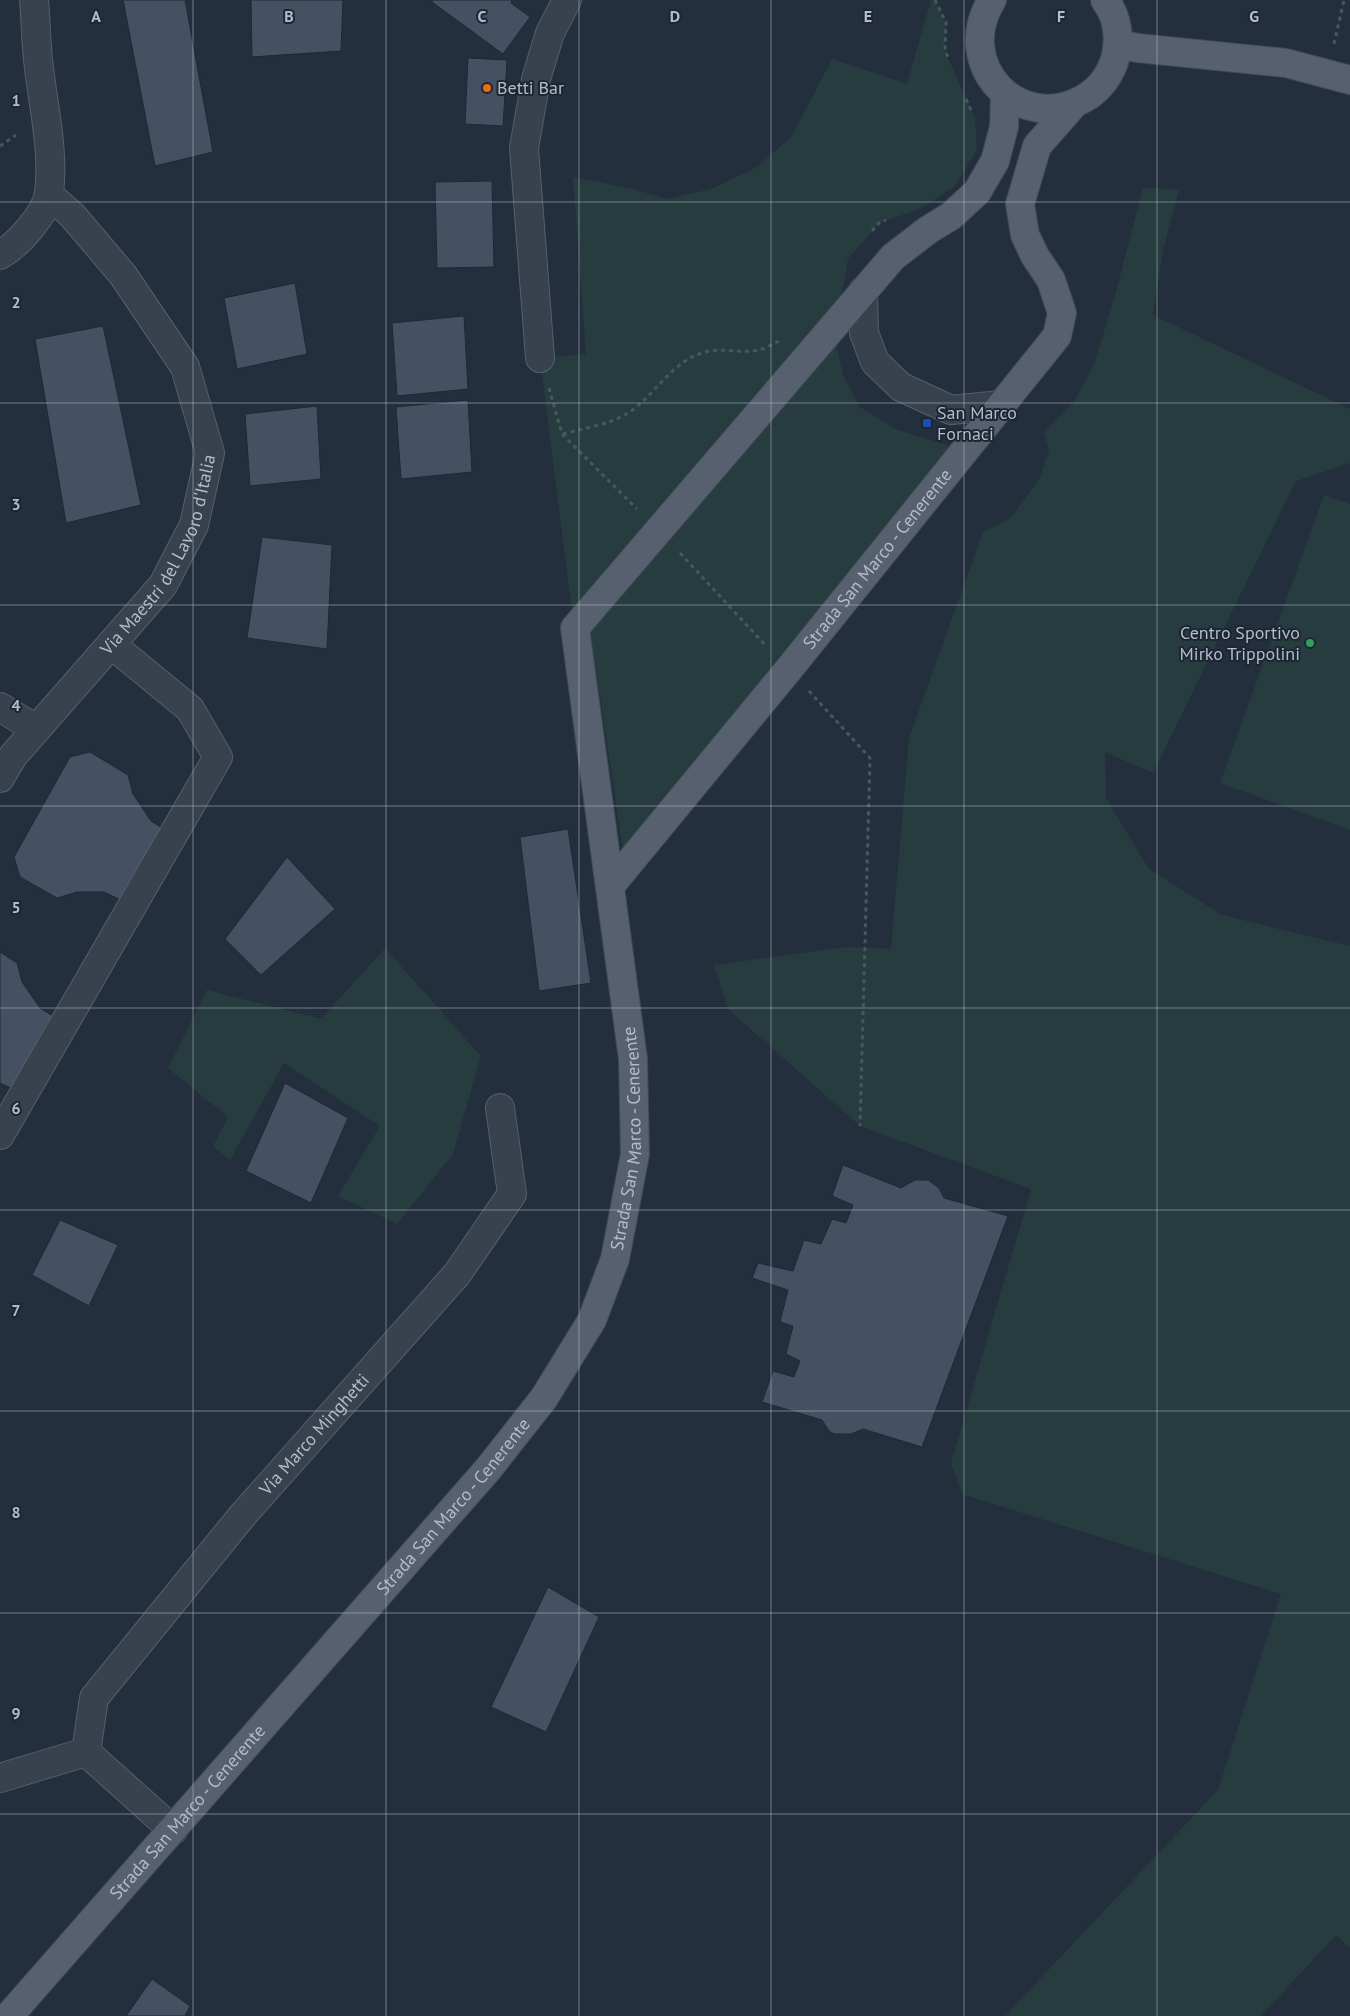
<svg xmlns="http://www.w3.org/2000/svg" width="1350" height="2016" font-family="'PT Sans',sans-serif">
	<rect width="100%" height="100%" fill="#242f3e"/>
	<!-- green -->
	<g fill="#263c3f">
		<path d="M931 0H935L946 22 945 51 975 118 977 150 955 186 920 209 879 223 848 259 840 303 819 321 572 612 540 358 586 354 573 177 633 189 667 199 711 189 757 167 792 136 832 59 907 84Z"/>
		<path d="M1143 187 1179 190 1163 250 1153 315 1350 409V463L1296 481 1153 773 1105 752 1106 798 1149 869 1222 915 1350 946V1948L1336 1935 1261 2016H1005L1218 1790 1281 1594 962 1494 951 1463 1031 1189 860 1126 728 1009 714 965 847 947 891 949 909 738 983 532 1011 518 1040 478 1049 450 1044 432 1073 403 1094 365 1116 292Z"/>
		<path d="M836 344 843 375 860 407 895 429 950 446 623 851 590 629Z"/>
		<path d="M1324 495 1350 504V830L1220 783Z"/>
		<path d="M385 948 481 1056 453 1154 397 1224 338 1196 380 1126 284 1063 230 1160 213 1146 228 1117 168 1068 207 990 321 1019Z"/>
	</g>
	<!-- building -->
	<g fill="#455162" stroke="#1f2835">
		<path d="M123 0H185L213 152 155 166Z"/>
		<path d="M251 0H343L341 51 252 57Z"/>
		<path d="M433 0H512L511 3 530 17 503 54 432 2Z"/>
		<path d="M468 58 507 60 503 126 465 124Z"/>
		<path d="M492 181 494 267 437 268 435 182Z"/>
		<path d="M295 283 307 354 237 369 224 298Z"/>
		<path d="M464 316 468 389 397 396 392 323Z"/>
		<path d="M103 326 141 505 66 523 35 339Z"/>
		<path d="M468 400 472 472 401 479 396 407Z"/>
		<path d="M317 406 321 479 250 486 245 414Z"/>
		<path d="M262 537 332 545 327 649 247 638Z"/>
		<path d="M90 752 128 775 133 794 151 821 167 831 127 903 104 892H77L57 898 20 877 14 857 70 757Z"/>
		<path d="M568 829 591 983 539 991 520 837Z"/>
		<path d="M287 857 335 909 261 975 225 939Z"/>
		<path d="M0 952 17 963 22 982 40 1008 56 1018 17 1091 0 1083Z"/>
		<path d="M285 1083 348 1118 311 1203 246 1171Z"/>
		<path d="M843 1165 901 1188 915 1180H928L939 1188 944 1198 1008 1216 922 1447 863 1429 851 1434H834L829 1431 822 1420 762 1402 773 1371 794 1377 800 1361 786 1354 793 1326 780 1322 788 1290 752 1278 758 1263 793 1271 804 1240 821 1244 832 1219 846 1223 853 1205 832 1196Z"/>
		<path d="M60 1220 118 1245 89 1306 32 1275Z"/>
		<path d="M548 1587 599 1617 546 1732 491 1707Z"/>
		<path d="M152 1979 190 2006 185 2016H126Z"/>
	</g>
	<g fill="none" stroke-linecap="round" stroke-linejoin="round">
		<!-- minor casing -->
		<g stroke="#565f6c" stroke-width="30">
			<g id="minor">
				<path d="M0 255C18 245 46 214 49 193 54 152 44 110 39 68 36 46 36 23 34 0"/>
				<path d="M863 291 864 333 875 362 901 387 951 410 1001 405"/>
				<path d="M540 358 524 148 536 79 550 33 567 0"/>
				<path d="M0 707 36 729"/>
				<path id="s1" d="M0 778 13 756 163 585 194 525 210 453 185 367 123 275 72 215 49 195"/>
				<path d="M0 1135 218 757 190 709 111 644"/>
				<path d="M0 1778 86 1752"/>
				<path id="s2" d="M173 1830 86 1752 94 1698 242 1516 457 1274 512 1194 500 1108"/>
			</g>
		</g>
		<!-- major casing -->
		<g stroke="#414a57" stroke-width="30">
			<g id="major">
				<path d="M992 0C952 63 1018 135 1083 99 1100 90 1112 73 1116 55 1120 35 1117 16 1105 0"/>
				<path d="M1118 44 1138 48 1286 63 1350 80"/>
				<path id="s3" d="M611 885 789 669 1057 336 1062 313 1051 280 1035 256 1025 235 1020 204 1037 146 1073 105"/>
				<path id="s4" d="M9 2016 489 1468 544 1398 592 1320 615 1259 635 1154 633 1059 575 628 893 257 928 230 951 216 977 192 995 161 1004 127 1005 94"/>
			</g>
		</g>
		<!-- path -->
		<g stroke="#44595c" stroke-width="3" stroke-dasharray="4 4" stroke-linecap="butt">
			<path d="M935 0 946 22 945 51 949 59"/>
			<path d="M1334 44 1344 0"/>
			<path d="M966 99 972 112"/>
			<path d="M0 146 16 135"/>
			<path d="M872 231 879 223 886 220"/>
			<path d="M549 388 562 434 637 509"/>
			<path d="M563 434C584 428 609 425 628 413 656 395 670 362 705 352 721 347 741 354 758 350 765 349 772 344 779 341"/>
			<path d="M680 553 767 647"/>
			<path d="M809 691 870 758 860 1126"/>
		</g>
		<!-- minor -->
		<use href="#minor" stroke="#38414e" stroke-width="28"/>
		<!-- major -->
		<use href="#major" stroke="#56606e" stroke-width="28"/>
	</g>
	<!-- grid -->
	<path fill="none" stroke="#b4bcc9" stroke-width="1" stroke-opacity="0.55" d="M193 0V2016M386 0V2016M579 0V2016M771 0V2016M964 0V2016M1157 0V2016M0 202H1350M0 403H1350M0 605H1350M0 806H1350M0 1008H1350M0 1210H1350M0 1411H1350M0 1613H1350M0 1814H1350"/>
	<!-- markers -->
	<circle fill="#e8710a" stroke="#1d2633" stroke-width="2" cx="487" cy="88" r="5"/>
	<rect fill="#1a4fb4" stroke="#1d2633" stroke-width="2" x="922" y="418" width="10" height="10" rx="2.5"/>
	<circle fill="#2e9e5b" stroke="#1d2633" stroke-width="2" cx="1310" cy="643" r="5"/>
	<g text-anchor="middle" stroke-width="4" stroke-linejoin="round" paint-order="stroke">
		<!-- poi labels -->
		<g font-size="18" fill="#b4bcc9" stroke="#1d2633" text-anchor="start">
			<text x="497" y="94">Betti Bar</text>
			<text x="937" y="419">San Marco<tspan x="937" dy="21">Fornaci</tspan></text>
			<text x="1300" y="639" text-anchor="end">Centro Sportivo<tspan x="1300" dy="21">Mirko Trippolini</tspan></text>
		</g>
		<!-- street labels -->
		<g font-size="18" fill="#b4bcc9" stroke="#1d2633">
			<text dy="6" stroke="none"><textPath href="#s1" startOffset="278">Via Maestri del Lavoro d'Italia</textPath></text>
			<text dy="6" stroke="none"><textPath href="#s3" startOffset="421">Strada San Marco - Cenerente</textPath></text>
			<text dy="6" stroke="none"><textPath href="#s4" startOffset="1096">Strada San Marco - Cenerente</textPath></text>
			<text dy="6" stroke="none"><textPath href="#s2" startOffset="515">Via Marco Minghetti</textPath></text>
			<text dy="6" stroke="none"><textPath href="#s4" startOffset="676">Strada San Marco - Cenerente</textPath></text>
			<text dy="6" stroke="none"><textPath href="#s4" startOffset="271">Strada San Marco - Cenerente</textPath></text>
		</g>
	</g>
	<g font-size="16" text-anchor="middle" font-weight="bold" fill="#b4bcc9" stroke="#1d2633" stroke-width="4" stroke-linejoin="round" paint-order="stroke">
		<text x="96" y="22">A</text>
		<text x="289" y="22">B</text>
		<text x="482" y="22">C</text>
		<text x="675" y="22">D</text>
		<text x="868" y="22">E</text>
		<text x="1061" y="22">F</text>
		<text x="1254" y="22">G</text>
		<text x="16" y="106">1</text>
		<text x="16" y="308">2</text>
		<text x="16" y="510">3</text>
		<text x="16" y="711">4</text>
		<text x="16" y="913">5</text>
		<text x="16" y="1114">6</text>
		<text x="16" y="1316">7</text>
		<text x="16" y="1518">8</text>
		<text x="16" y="1719">9</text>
	</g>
</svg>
